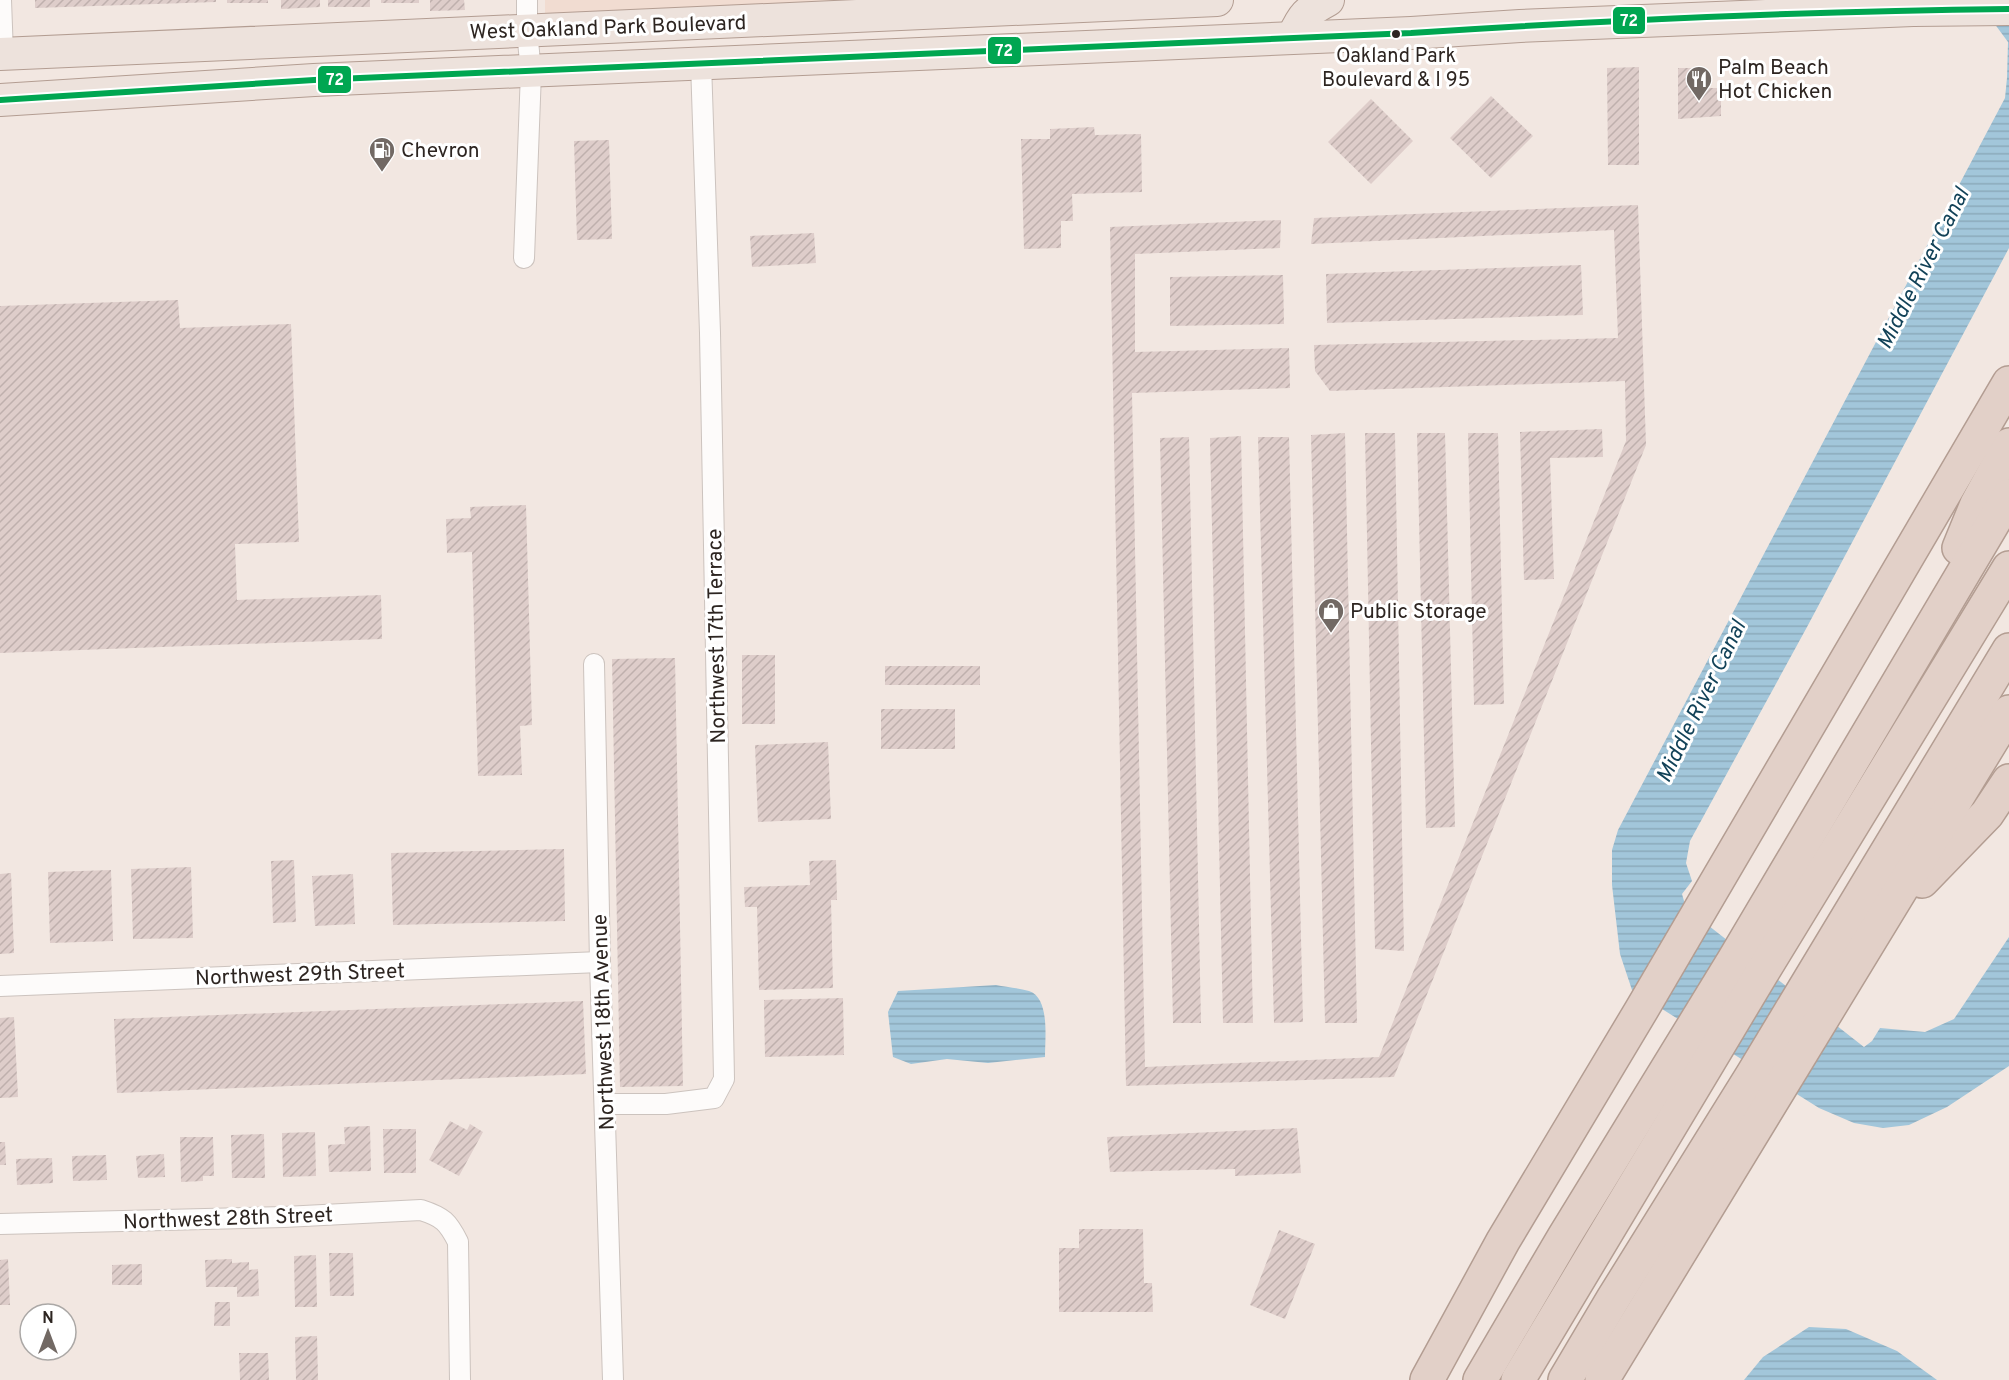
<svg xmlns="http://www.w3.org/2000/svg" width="2009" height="1380" font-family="Overpass,sans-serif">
	<defs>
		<pattern id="water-rules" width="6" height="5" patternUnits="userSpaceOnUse" patternTransform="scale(1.5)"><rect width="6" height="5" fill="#a2c6da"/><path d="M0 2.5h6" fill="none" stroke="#8caabb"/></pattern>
		<pattern id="building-hatch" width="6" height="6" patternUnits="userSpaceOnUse" patternTransform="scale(1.5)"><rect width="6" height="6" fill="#decdca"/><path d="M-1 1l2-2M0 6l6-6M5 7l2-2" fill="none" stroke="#bfb0ad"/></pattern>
	</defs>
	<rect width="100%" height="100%" fill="#f2e7e1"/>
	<!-- built -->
	<path fill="#f1dcd1" d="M545 0H933L545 16Z"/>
	<!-- water -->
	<g fill="url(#water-rules)">
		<path d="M1977 0H2009V248L1807 627 1690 841 1686 863 1692 881 1682 894 1686 908 1864 1047 1872 1041 1880 1028 1925 1032 1954 1019 2009 937V1066L1947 1107 1909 1125 1883 1128 1854 1123 1819 1108 1632 990 1620 954 1612 885V850L1618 830 2005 98 2007 78 2008 42Z"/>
		<path d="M996 985C1006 987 1018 988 1029 991 1050 998 1045 1038 1045 1057L988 1063 947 1059 911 1064 893 1057 888 1012 898 991Z"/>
		<path d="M1809 1327 1846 1329 1897 1351 1937 1380H1744L1763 1357Z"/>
	</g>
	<!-- building -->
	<g fill="url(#building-hatch)">
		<path d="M35 0H216V2L35 8Z"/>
		<rect x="227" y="0" width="41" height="3"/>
		<path d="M281 0H320V7L281 9Z"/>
		<rect x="328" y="0" width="42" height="7"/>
		<rect x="381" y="0" width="38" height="3"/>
		<path d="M430 0H464L465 10 430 11Z"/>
		<path d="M1639 67V165H1608L1607 68Z"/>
		<path d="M1678 68H1699L1700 88H1721V116L1678 119Z"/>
		<path d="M1491 96 1533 136 1491 178 1450 138Z"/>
		<path d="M1371 99 1413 141 1371 184 1328 142Z"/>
		<path d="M1094 127 1095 135 1141 134 1142 192 1072 194 1073 221H1061V248L1024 249 1021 139H1050V129Z"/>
		<path d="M609 140 612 239 577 240 574 141Z"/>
		<path d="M1638 205 1646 445 1394 1077 1126 1086 1110 227 1281 220 1280 248 1135 254V352L1289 348 1290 388 1132 393 1145 1067 1379 1057 1626 441 1625 381 1330 391 1315 371 1314 345 1618 338 1614 230 1311 244 1314 218Z"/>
		<path d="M814 233 816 263 752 267 750 236Z"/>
		<path d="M1581 265 1583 315 1327 323 1326 274Z"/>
		<path d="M1283 275 1284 324 1170 326V277Z"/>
		<path d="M178 300 180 328 291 324 299 542 235 544 237 600 381 595 382 639 0 653V306Z"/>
		<path d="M1602 429 1603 457 1550 458 1554 579 1524 580 1520 432Z"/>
		<path d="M1345 433 1357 1023H1325L1311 435Z"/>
		<path d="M1365 433H1395L1404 951 1375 949Z"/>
		<path d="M1417 433H1445L1455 827 1426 828Z"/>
		<path d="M1468 433H1498L1504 704 1474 705Z"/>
		<path d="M1241 436 1253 1023H1223L1210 438Z"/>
		<path d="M1189 437 1201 1023H1173L1160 438Z"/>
		<path d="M1258 437H1289L1303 1022 1274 1023Z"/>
		<path d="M526 505 532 725 520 726 522 775 478 776 472 552 447 553 446 519 471 518 470 507Z"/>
		<rect x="742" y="655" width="33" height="69"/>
		<path d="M675 658 683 1086 620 1087 612 659Z"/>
		<rect x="885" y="666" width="95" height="19"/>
		<rect x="881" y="709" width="74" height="40"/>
		<path d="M828 742 831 819 758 822 755 745Z"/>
		<path d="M564 849 565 921 393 925 391 853Z"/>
		<path d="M294 860 296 922 273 923 271 861Z"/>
		<path d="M836 860 837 900H831L833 988 759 990 757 907H745L744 887 810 885 809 861Z"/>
		<path d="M191 867 193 938 133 939 131 869Z"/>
		<path d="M111 870 113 941 50 943 48 872Z"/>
		<path d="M11 873 14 953 0 954V874Z"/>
		<path d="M353 874 355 924 315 926 312 876Z"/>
		<path d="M843 998 844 1055 765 1057 764 1000Z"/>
		<path d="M583 1001 586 1074 117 1093 114 1019Z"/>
		<path d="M14 1017 18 1097 0 1098V1018Z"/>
		<path d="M450 1121 467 1130 470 1124 483 1132 459 1176 429 1160Z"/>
		<path d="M370 1126 371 1171 329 1172 328 1145 345 1144 344 1127Z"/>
		<path d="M1297 1128 1301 1173 1235 1176V1169L1110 1172 1107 1137Z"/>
		<path d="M383 1129H416V1173H384Z"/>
		<path d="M315 1132 316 1176 283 1177 282 1133Z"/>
		<path d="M264 1134 265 1178H232L231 1135Z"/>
		<path d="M180 1137H213L214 1176H203V1181L181 1182Z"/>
		<path d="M0 1142H5L6 1165H0Z"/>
		<path d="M164 1154 165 1177 138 1178 136 1156Z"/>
		<path d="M106 1155 107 1180 73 1181 72 1156Z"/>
		<path d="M52 1158 53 1183 17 1185 16 1159Z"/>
		<path d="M1079 1229H1143L1144 1283H1152L1153 1312H1059V1248H1079Z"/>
		<path d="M1279 1230 1315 1244 1285 1319 1250 1305Z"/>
		<path d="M329 1253H353L354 1296H330Z"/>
		<path d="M316 1255 317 1307H295L294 1256Z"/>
		<path d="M8 1259 10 1305H0V1260Z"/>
		<path d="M232 1259V1263L249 1262V1270L258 1269 259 1296 237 1297V1287H206L205 1260Z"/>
		<path d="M142 1264V1285H112V1265Z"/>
		<path d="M215 1302H230V1326H214Z"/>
		<path d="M317 1336 318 1380H296L295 1337Z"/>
		<path d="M239 1353H268L269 1380H240Z"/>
	</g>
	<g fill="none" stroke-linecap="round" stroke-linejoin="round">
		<!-- street casing -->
		<g stroke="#ccc3be" stroke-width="22">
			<g id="street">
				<path d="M1 0 3 54"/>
				<path d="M524 258 531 72 527 31V0"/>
				<path d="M594 664 600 962 613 1380"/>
				<path d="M0 986 600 962"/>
				<path d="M605 1104H666L714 1098 724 1079 710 333 701 63"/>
				<path d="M0 1224 284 1217 421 1210C443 1217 448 1222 458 1242L460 1380"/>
			</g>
		</g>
		<!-- primary casing -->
		<g stroke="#b39d92" stroke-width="34">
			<g id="primary">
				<path d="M1293 37C1303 15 1306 12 1328 0"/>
				<path d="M0 54 1217 0"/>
				<path d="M0 100 314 80 1411 33 1520 26 1913 10 2009 9"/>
			</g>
		</g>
		<!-- highway casing -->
		<g stroke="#b39d92" stroke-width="36">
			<g id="highway">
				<path d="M1959 548 1977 504 2009 445"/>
				<path d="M1922 881 1987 814 2009 781"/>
				<path d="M1427 1380 1503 1241 1642 1009 2009 383"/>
				<path d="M1480 1380 1564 1237 1734 960 2009 496"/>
				<path d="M1518 1380 1760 976 2009 568"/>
				<path d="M1565 1380 1613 1299 1753 1074 2009 650"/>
				<path d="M1602 1380 2009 712"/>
			</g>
		</g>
		<!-- street -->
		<use href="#street" stroke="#fdfbfa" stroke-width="20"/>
		<!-- primary -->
		<use href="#primary" stroke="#ede2dc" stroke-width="32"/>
		<!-- highway -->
		<use href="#highway" stroke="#e2d0c8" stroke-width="33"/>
		<!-- bus-1 casing -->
		<g stroke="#fff" stroke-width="10">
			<path id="bus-1" d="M0 100 314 80 1411 33C1610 20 1810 11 2009 9"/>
		</g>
		<!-- bus-1 -->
		<use href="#bus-1" stroke="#00a651" stroke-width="6"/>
	</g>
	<!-- icons -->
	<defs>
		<g id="restaurant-pin" transform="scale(1.35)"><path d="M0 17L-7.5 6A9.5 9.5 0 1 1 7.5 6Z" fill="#726964" stroke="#fff"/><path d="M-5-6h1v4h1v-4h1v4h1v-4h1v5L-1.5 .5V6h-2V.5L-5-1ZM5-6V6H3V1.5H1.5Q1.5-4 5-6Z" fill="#fff"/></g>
		<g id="fuel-pin" transform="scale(1.35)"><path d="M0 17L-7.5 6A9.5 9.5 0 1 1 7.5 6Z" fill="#726964" stroke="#fff"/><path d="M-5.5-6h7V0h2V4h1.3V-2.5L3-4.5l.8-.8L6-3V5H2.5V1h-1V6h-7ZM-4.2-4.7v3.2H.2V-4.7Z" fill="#fff"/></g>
		<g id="shop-pin" transform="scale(1.35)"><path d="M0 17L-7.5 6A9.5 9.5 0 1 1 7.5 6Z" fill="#726964" stroke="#fff"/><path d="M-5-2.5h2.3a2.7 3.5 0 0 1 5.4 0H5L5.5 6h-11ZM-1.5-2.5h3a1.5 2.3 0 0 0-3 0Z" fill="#fff"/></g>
	</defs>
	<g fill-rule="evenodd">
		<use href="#restaurant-pin" x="1699" y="79"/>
		<use href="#fuel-pin" x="382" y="150"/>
		<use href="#shop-pin" x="1331" y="611"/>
	</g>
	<!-- markers -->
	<circle fill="#2d2521" stroke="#fff" stroke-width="2" cx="1396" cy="34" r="5"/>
	<g text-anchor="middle" stroke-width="6" stroke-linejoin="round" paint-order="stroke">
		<!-- bus labels -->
		<g font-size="20" fill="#2d2521" stroke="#fff">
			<text x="1396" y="62">Oakland Park<tspan x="1396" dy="24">Boulevard &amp; I 95</tspan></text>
		</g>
		<!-- street labels -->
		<g font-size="21" fill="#2d2521" stroke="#fff">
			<text transform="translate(608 27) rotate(-2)" y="7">West Oakland Park Boulevard</text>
			<text transform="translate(716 636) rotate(-91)" y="7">Northwest 17th Terrace</text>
			<text transform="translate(300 974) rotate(-2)" y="7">Northwest 29th Street</text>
			<text transform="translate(603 1022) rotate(-92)" y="7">Northwest 18th Avenue</text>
			<text transform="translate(228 1218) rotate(-2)" y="7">Northwest 28th Street</text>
		</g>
		<!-- poi labels -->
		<g font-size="21" fill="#2d2521" stroke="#fff" text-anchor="start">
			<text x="1718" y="74">Palm Beach<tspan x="1718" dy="24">Hot Chicken</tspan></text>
			<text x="401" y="157">Chevron</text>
			<text x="1350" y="618">Public Storage</text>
		</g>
		<!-- water labels -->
		<g font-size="22" font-style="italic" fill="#124258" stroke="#fff">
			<text transform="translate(1922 268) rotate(-63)" y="8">Middle River Canal</text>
			<text transform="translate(1700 701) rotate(-64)" y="8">Middle River Canal</text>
		</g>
	</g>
	<g stroke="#fff" stroke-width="2">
		<rect x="1612" y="6" width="34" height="29" rx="6" fill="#00a651"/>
		<rect x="987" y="36" width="35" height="29" rx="6" fill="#00a651"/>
		<rect x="317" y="65" width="35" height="29" rx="6" fill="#00a651"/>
	</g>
	<g font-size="16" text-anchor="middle" font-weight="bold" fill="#fff">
		<text x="1629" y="26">72</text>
		<text x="1004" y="56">72</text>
		<text x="335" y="85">72</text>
	</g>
	<!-- north arrow -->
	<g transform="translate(48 1332)"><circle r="28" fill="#ffffff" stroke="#aba8a6" stroke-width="1.5"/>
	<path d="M0-4.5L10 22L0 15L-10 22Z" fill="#726964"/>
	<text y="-9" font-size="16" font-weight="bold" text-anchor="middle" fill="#2d2521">N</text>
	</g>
</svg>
